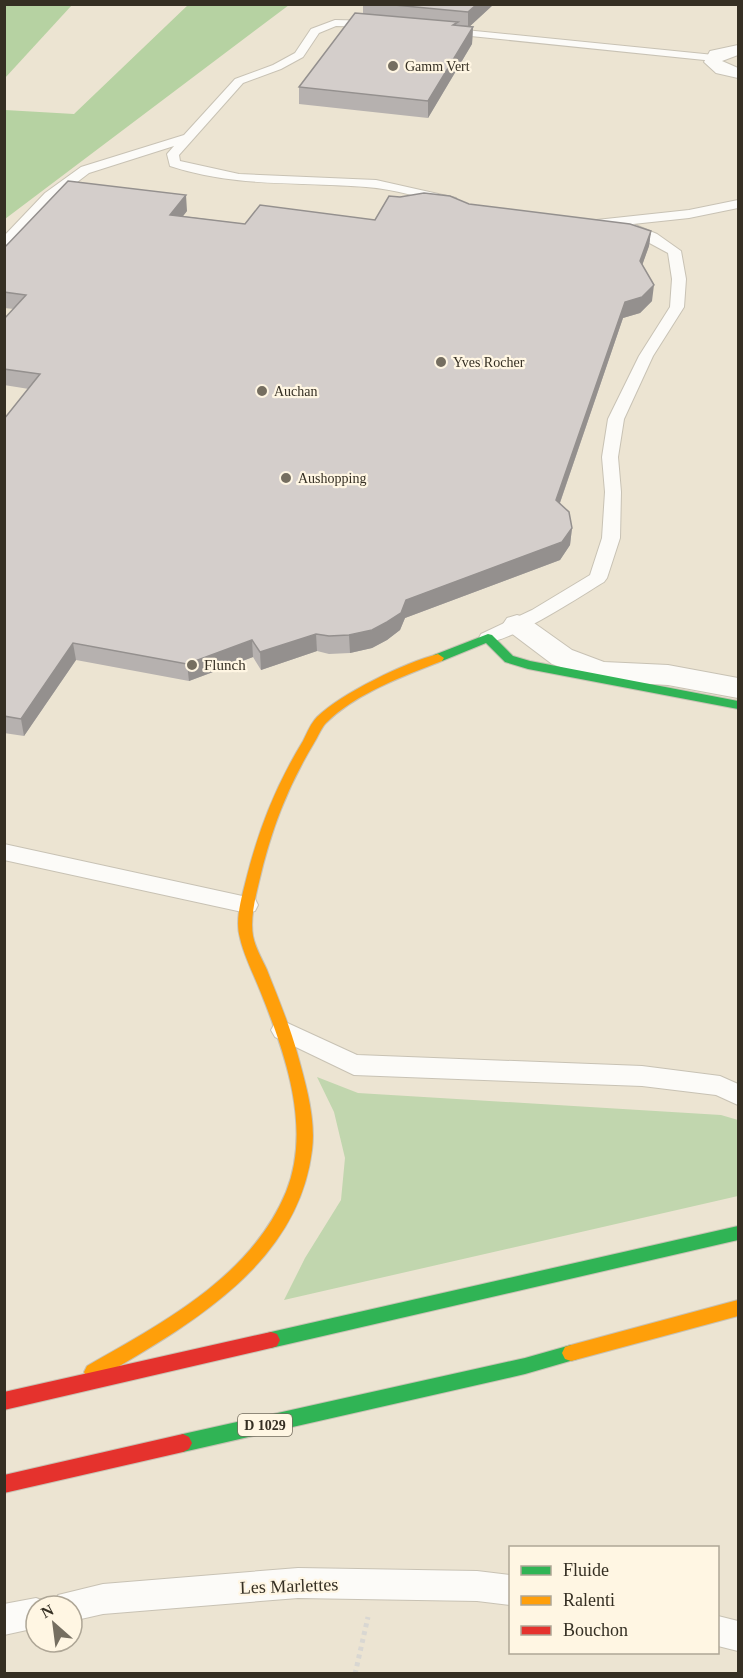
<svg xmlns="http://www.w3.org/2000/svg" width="743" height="1678" font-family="'Times New Roman',serif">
	<rect width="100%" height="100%" fill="#ece4d2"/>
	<!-- green -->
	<path fill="#c1d6ae" d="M317 1077 358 1093 721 1115 738 1120V1196L284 1300 305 1258 341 1200 345 1158 334 1112Z"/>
	<!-- forest -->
	<g fill="#b6d2a2">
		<path d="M5 4 72 5 5 78 4 5Z"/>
		<path d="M189 4 289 5 5 219V110L74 114Z"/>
	</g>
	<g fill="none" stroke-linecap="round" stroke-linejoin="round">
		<!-- lane casing -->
		<g stroke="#c8c2b4" stroke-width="2">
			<g id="lane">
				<path d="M335 20 376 21 381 24 376 27 336 26 319 33 303 57 281 69 243 83 179 155 180 161 239 174 376 180 456 198 457 201 456 204 451 205C422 198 395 189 366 187 296 181 238 188 170 166L167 154 174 146 89 173 55 199 9 247 4 248V236L45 193 81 167 184 135 235 79 273 65 295 53 311 29Z"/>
				<path d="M445 28 714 55 720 58 714 61 441 33 440 31Z"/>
				<path d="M738 200V208L689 218 633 224 657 234 681 251 686 279 684 307 653 356 624 419 618 457 621 492 620 538 607 578 604 582C582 595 503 648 481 642L479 638 481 634 532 610 590 575 602 538 605 492 602 457 608 419 639 356 670 307 672 279 668 253 618 226 587 229 580 225 587 221 689 210Z"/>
				<path d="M4 844 247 897 255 899 258 905 255 911 247 913 4 860Z"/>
				<path d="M283 1021 357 1055 642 1066 720 1076 738 1084V1105L716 1095 642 1086 354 1075 275 1037 271 1030 275 1023Z"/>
				<path d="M298 1568 477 1571 510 1575V1605L477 1601 298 1598 103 1614 72 1621V1606H54L58 1595 103 1584Z"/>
				<path d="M36 1598 47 1602 48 1606H36V1628L4 1635V1604Z"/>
				<path d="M718 1616 738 1621V1651L718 1646Z"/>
			</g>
		</g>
		<!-- street casing -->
		<g stroke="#c8c2b4" stroke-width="2">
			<g id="street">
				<path d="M738 45V55L722 61 738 68V78L716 73 704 62 710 51Z"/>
				<path d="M517 615 527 618 572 650 604 662 668 665 738 678V698L668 685 601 681 591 678 552 664 507 630 503 624 507 618Z"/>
			</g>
		</g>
		<!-- fast casing -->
		<g stroke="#c8c2b4" stroke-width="2">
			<g id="fast">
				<path d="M488 634 492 635 513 656 530 661 738 701V709L528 669 505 662 486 643 442 661H434L432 658 434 655Z"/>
				<path d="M738 1226V1240L271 1348 265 1346 262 1340 265 1334 271 1332Z"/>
				<path d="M571 1345 577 1347 580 1353 577 1359 525 1374 183 1452 177 1449 174 1443 177 1437 183 1434 525 1358Z"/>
			</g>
		</g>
		<!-- slow casing -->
		<g stroke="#c8c2b4" stroke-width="2">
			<g id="slow">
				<path d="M438 654 444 658 442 661C404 676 356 693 326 723 321 728 318 737 314 743 287 788 271 830 259 882 255 899 250 919 253 936 255 947 262 959 267 970 278 998 290 1026 298 1056 306 1085 316 1120 312 1150 298 1265 189 1325 99 1378L93 1380 87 1378 84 1372 87 1366C162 1323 251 1277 286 1192 312 1128 285 1053 261 993 254 975 244 956 240 938 235 921 241 900 245 884 258 831 275 787 303 741 307 733 311 723 317 717 342 693 404 663 438 654Z"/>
				<path d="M738 1300V1316L571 1361 565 1359 562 1353 565 1347 571 1345Z"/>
			</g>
		</g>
		<!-- jam casing -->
		<g stroke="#c8c2b4" stroke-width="2">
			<g id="jam">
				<path d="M271 1332 277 1334 280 1340 277 1346 271 1348 4 1410V1392Z"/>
				<path d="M183 1434 189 1437 192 1443 189 1449 183 1452 4 1493V1475Z"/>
			</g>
		</g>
		<!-- path -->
		<path stroke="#d9d7d2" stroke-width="5" stroke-dasharray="4 4" stroke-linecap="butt" d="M355 1674 368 1617"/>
		<!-- lane -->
		<use href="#lane" fill="#fcfbf8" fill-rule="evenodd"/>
		<!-- street -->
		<use href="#street" fill="#fcfbf8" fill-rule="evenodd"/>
		<!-- fast -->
		<use href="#fast" fill="#30b455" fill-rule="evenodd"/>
		<!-- slow -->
		<use href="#slow" fill="#ff9f0a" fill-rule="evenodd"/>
		<!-- jam -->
		<use href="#jam" fill="#e5322d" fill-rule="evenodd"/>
	</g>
	<!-- wall -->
	<g fill="#b6b1af">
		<path d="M363 4H494L469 27H473L472 44 428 118 299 104V87L363 13Z"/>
		<path d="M469 204 651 231 649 246 642 265 652 301 640 313 623 318 560 503 572 528 570 545 560 560 405 618 400 630 387 640 372 648 350 653 329 654 317 651 261 670 253 657 189 681 76 660 24 736 4 733V419L29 389 4 385V319L14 309 4 308V248L187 211 183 216 245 224 375 220Z"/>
	</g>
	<!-- shaded-wall -->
	<g fill="#94908e">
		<path d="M477 4H494L468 28V12Z"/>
		<path d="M473 27 472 44 428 118V101Z"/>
		<path d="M186 195 187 211 172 230 170 215Z"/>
		<path d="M651 231 649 246 638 277 640 261Z"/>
		<path d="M654 285 652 301 640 313 623 318 555 517 556 500 625 302Z"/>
		<path d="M572 528 570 545 560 560 405 618 400 630 387 640 372 648 350 653 349 635 406 600Z"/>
		<path d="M316 634 317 651 261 670 260 652Z"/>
		<path d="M252 640 253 657 189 681 187 664Z"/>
		<path d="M73 643 76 660 24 736 21 719Z"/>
	</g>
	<!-- building -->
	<g fill="#d4cecb" stroke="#94908e" stroke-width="1.5">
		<path d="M384 4H477L468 12Z"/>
		<path d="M355 13 458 22 453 25 473 27 428 101 299 87Z"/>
		<path d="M68 181 186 195 170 215 245 224 260 205 375 220 389 196 400 197 424 193 450 196 469 204 630 224 651 231 640 261 654 285 642 297 625 302 556 500 569 512 572 528 562 542 406 600 401 613 387 622 372 630 349 635 329 636 316 634 260 652 252 640 187 664 73 643 21 719 4 716V419L40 374 4 369V319L26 295 4 292V248Z"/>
	</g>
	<!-- markers -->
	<g fill="#756e60" stroke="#fff6e3" stroke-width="2">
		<circle cx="393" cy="66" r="6"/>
		<circle cx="441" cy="362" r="6"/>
		<circle cx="262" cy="391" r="6"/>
		<circle cx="286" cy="478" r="6"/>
		<circle cx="192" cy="665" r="6"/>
	</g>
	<g text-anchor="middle" stroke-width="4.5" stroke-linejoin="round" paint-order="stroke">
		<!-- far-poi labels -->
		<g font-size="14" fill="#352f23" stroke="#fff6e3" text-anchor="start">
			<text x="405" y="71">Gamm Vert</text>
			<text x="453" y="367">Yves Rocher</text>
			<text x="274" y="396">Auchan</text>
			<text x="298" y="483">Aushopping</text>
		</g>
		<!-- shield labels -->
		<rect fill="#fff6e3" stroke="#726b5d" stroke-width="1.5" x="238" y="1414" width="54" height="22" rx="4.5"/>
		<g font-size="14" font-weight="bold" fill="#352f23">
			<text x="265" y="1430">D 1029</text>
		</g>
		<!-- poi labels -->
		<g font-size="15" fill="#352f23" stroke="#fff6e3" text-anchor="start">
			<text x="204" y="670">Flunch</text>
		</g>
		<!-- near-street labels -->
		<g font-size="18" fill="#352f23" stroke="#fff6e3">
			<text transform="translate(289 1586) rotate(-2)" y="6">Les Marlettes</text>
		</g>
	</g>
	<!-- border -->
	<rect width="743" height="1678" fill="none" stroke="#352f23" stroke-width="12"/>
	<!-- legend -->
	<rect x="509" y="1546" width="210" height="108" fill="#fff6e3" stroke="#aea696" stroke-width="1.5"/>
	<rect x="521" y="1566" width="30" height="9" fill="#30b455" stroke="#aea696" stroke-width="1.5"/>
	<text x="563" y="1576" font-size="18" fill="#352f23">Fluide</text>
	<rect x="521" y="1596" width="30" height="9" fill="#ff9f0a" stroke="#aea696" stroke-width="1.5"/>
	<text x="563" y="1606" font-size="18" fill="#352f23">Ralenti</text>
	<rect x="521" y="1626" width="30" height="9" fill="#e5322d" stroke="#aea696" stroke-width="1.5"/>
	<text x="563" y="1636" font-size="18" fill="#352f23">Bouchon</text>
	<!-- north arrow -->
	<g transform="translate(54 1624) rotate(332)"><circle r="28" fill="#fff6e3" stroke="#aea696" stroke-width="1.5"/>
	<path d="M0-4.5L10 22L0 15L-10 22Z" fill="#756e60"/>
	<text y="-9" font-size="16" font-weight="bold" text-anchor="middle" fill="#352f23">N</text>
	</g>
</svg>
